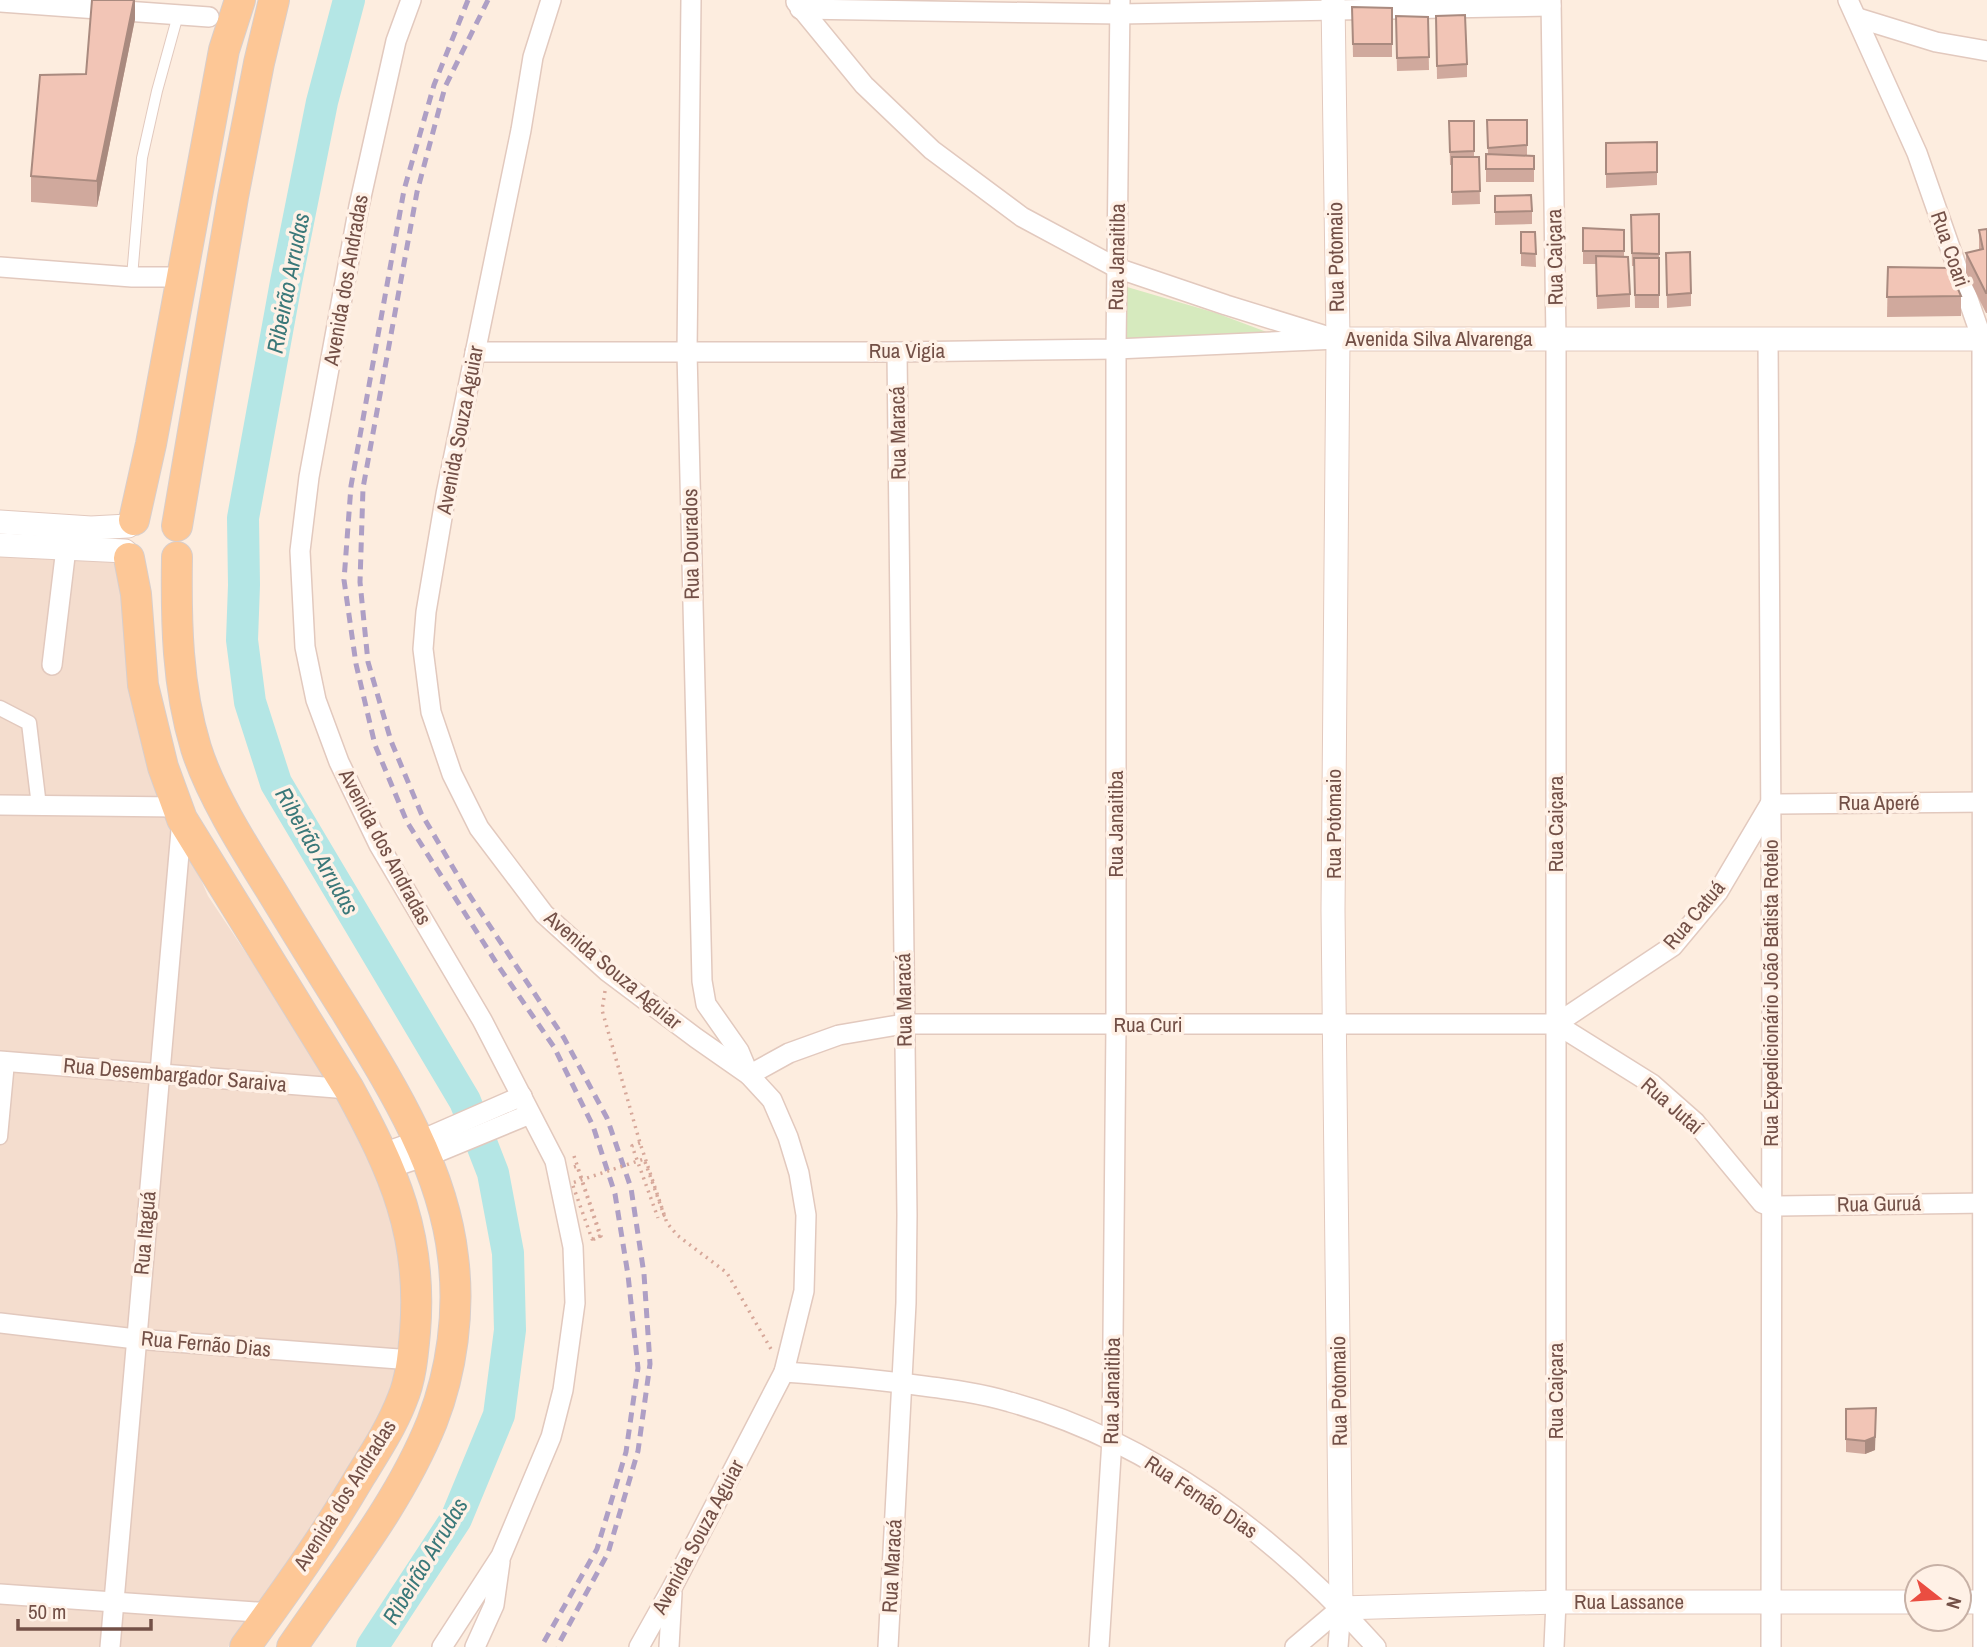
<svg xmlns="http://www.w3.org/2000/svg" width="1987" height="1647" font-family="'Archivo Narrow',sans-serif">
	<rect width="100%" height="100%" fill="#fdeddf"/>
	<!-- residential -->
	<path fill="#f4ddce" d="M0 545 113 562 130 600 156 775 208 896 352 1112 387 1198 406 1274 392 1395 300 1549 228 1647H0Z"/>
	<!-- green -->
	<path fill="#d6eabe" d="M1127 287 1216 313 1272 334 1125 340Z"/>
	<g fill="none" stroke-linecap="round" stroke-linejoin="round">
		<!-- river -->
		<path stroke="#b4e6e5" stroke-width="32" d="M349 0 322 102 286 282 243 518 244 585 242 640 250 702 276 783 465 1101 493 1173 508 1253 510 1330 499 1415 456 1519 372 1647"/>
		<!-- service casing -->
		<g stroke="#e2c9be" stroke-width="12">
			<path id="service" d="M132 277 142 158 157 91 178 15"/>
		</g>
		<!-- pedestrian casing -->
		<g stroke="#e2c9be" stroke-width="17">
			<g id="pedestrian">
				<path d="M0 708 29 723 39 806"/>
				<path d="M0 1137 7 1062"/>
			</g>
		</g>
		<!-- minor casing -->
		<g stroke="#e2c9be" stroke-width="22">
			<g id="minor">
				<path d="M411 0 396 41 359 206 309 477 300 551 305 647 316 700 339 762 379 845 482 1020 555 1161 573 1247 575 1303 563 1390 551 1437 501 1556 442 1647"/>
				<path d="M551 0 533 57 521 130 446 494 426 612 423 649 431 712 452 774 479 828 544 914 608 972 696 1038 749 1075 772 1100 788 1137 799 1173 806 1215 804 1291 784 1372 672 1588 639 1647"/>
				<path d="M691 0 687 352 702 981 706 1004 739 1051 749 1075 789 1053 839 1035 904 1024H1556"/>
				<path d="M1551 0 1556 339V1602L1554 1647"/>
				<path d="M1848 0 1917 153 1982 339 1983 1647"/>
				<path d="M0 2 209 17"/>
				<path d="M796 2 864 85 932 150 1022 217 1117 268 1226 305 1323 335"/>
				<path d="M800 9 1120 14 1551 6"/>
				<path d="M1858 18 1936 42 1987 51"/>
				<path d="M0 267 132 277H180"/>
				<path d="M1768 339 1772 1004 1771 1647"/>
				<path d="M475 352H897L1116 349 1338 339"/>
				<path d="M52 665 66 548"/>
				<path d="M0 805 177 807"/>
				<path d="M1556 1024 1673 946 1718 892 1770 804 1987 802"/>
				<path d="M1556 1024 1652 1084 1695 1122 1762 1203 1770 1206 1987 1203"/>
				<path d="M0 1061 349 1089"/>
				<path d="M383 1153 428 1137 522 1096"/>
				<path d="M390 1168 438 1152 530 1114"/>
				<path d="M0 1323 136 1339 412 1360"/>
				<path d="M784 1372C828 1375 872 1379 916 1385 948 1389 980 1393 1010 1402 1152 1441 1280 1539 1376 1647"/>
				<path d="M0 1594 270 1613"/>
				<path d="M110 1647 182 819"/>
				<path d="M475 1647 494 1605 500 1562"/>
				<path d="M669 1647 672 1593"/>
				<path d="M888 1647 906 1303 907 1215 897 352"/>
				<path d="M1099 1647 1112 1440 1116 1025V349L1120 0"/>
				<path d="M1295 1647 1341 1608"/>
				<path d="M1338 1647 1341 1608"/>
			</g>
		</g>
		<!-- tertiary casing -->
		<g stroke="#e2c9be" stroke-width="25">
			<g id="tertiary">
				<path d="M1333 0 1338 339 1333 910 1341 1608 1556 1602H1917"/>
				<path d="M1338 339H1987"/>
				<path d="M0 522 91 528 128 526"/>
				<path d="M0 545 125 551"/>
				<path d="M1959 1602H1987"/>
			</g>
		</g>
		<!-- primary casing -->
		<g stroke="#d8cecb" stroke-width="32">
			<g id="primary">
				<path d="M134 520 151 444 224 50 240 0"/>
				<path d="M177 526 233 197 259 63 274 0"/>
				<path d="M177 557C176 621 177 686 196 748 210 793 244 847 269 887 294 928 319 969 345 1010 391 1085 443 1167 453 1257 460 1311 452 1371 432 1422 399 1504 341 1575 292 1647"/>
				<path d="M129 558 136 594 143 685 163 767 182 819 349 1089C394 1171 423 1236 415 1332 413 1354 411 1379 402 1400 392 1426 376 1451 361 1475 326 1535 286 1591 245 1647"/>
			</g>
		</g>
		<!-- path -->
		<g stroke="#d7a89a" stroke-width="3.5" stroke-dasharray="2 5" stroke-linecap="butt">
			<path d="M605 991 602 1010 640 1143 667 1223 677 1235 727 1273 771 1349"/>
			<path d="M640 1143 632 1146 658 1218"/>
			<path d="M574 1156 601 1236 592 1240 591 1238"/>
			<path d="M574 1167 577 1166 600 1236"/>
		</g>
		<!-- service -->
		<use href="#service" stroke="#fff" stroke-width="10"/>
		<!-- pedestrian -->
		<use href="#pedestrian" stroke="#fff" stroke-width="14"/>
		<!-- minor -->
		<use href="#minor" stroke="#fff" stroke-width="19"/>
		<!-- tertiary -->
		<use href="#tertiary" stroke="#fff" stroke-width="23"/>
		<!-- primary -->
		<use href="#primary" stroke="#fdc796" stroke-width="30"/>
		<!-- rail -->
		<g stroke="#ae9fc5" stroke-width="5" stroke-dasharray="10 7" stroke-linecap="butt">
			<path d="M468 0 434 85 404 190 351 486 344 580 356 664 375 745 407 822 499 967 554 1047 593 1126 615 1194 628 1275 638 1368 626 1452 597 1549 541 1647"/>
			<path d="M488 0 445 87 417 192 363 488 360 582 368 662 391 741 421 813 468 893 564 1038 607 1118 631 1188 644 1274 650 1364 638 1451 608 1553 557 1647"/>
		</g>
		<!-- path-bridge -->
		<path stroke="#d7a89a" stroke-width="3.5" stroke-dasharray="2 5" stroke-linecap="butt" d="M600 1236 592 1239 572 1183 644 1159 664 1215 658 1218"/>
	</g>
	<!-- wall -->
	<g fill="#d0a99d">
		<path d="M135 0V19L97 207 31 202V176L86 74Z"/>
		<path d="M1352 7 1392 8V57H1353Z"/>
		<path d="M1436 16 1467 64V77L1437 79Z"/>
		<path d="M1428 17 1429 70 1397 71 1396 30Z"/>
		<path d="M1487 120H1527V156H1534V182H1486V154H1488Z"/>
		<path d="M1449 121H1474V157H1479L1480 204 1452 205V165H1450Z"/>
		<path d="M1657 142V185L1606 188V143Z"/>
		<path d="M1495 196 1532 211V224L1495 225Z"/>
		<path d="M1659 214V308H1635L1634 266H1632L1631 215Z"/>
		<path d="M1583 228 1624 230V257L1630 294V307L1597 309 1596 264H1583Z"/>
		<path d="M1987 229V313H1986L1966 273V253L1979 250V230Z"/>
		<path d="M1521 232H1535L1536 267 1521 266Z"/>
		<path d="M1666 253 1691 293V306L1667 308Z"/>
		<path d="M1888 267 1961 296V316L1887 317Z"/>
		<path d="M1846 1409 1875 1450 1865 1454 1846 1452Z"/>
	</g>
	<!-- shaded-wall -->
	<g fill="#a98a7f">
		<path d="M134 0H135V19L97 207V181Z"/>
		<path d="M1876 1421 1875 1450 1865 1454V1441Z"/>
	</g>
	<!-- building -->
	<g fill="#f2c5b6" stroke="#a98a7f" stroke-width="2">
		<path d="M92 0H134L97 181 31 176 40 75 86 74Z"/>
		<path d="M1352 7 1392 8V44H1353Z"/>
		<path d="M1465 15 1467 64 1437 66 1436 16Z"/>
		<path d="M1396 16 1428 17 1429 57 1397 58Z"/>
		<path d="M1487 120H1527V145L1488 148Z"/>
		<path d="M1449 121H1474V151L1450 152Z"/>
		<path d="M1657 142V172L1606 174V143Z"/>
		<path d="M1486 154 1534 156V169H1486Z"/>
		<path d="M1452 157H1479L1480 191 1452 192Z"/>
		<path d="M1531 195 1532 211 1495 212V196Z"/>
		<path d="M1659 214V254L1632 253 1631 215Z"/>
		<path d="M1583 228 1624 230V251H1583Z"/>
		<path d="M1987 229V293H1986L1966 253 1983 249 1979 230Z"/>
		<path d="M1521 232H1535L1536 254 1521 253Z"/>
		<path d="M1690 252 1691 293 1667 295 1666 253Z"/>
		<path d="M1596 256 1628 257 1630 294 1597 296Z"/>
		<path d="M1634 258H1659V295H1635Z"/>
		<path d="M1888 267 1949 268 1961 296 1887 297Z"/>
		<path d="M1876 1408 1875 1437 1865 1441 1846 1439V1409Z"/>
	</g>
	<g text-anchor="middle" stroke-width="7" stroke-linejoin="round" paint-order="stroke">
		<!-- street labels -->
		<g font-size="21" fill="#735047" stroke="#fff1e6">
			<text transform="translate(1950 249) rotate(71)" y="7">Rua Coari</text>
			<text transform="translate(1117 257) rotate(-89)" y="7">Rua Janaitiba</text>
			<text transform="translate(1336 257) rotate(-91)" y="7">Rua Potomaio</text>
			<text transform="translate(1555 257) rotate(-91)" y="7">Rua Caiçara</text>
			<text transform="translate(346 280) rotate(-80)" y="7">Avenida dos Andradas</text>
			<text x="1439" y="346">Avenida Silva Alvarenga</text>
			<text x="907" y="358">Rua Vigia</text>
			<text transform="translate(460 430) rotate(-79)" y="7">Avenida Souza Aguiar</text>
			<text transform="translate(898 433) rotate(-91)" y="7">Rua Maracá</text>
			<text transform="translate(691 544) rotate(-91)" y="7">Rua Dourados</text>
			<text x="1879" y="810">Rua Aperé</text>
			<text transform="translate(1116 824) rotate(-90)" y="7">Rua Janaitiba</text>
			<text transform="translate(1334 824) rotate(-90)" y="7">Rua Potomaio</text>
			<text transform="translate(1556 824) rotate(-90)" y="7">Rua Caiçara</text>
			<text transform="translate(385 847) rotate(62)" y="7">Avenida dos Andradas</text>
			<text transform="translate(1694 915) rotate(-50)" y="7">Rua Catuá</text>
			<text transform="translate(613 970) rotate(40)" y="7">Avenida Souza Aguiar</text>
			<text transform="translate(1771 993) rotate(-90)" y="7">Rua Expedicionário João Batista Rotelo</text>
			<text transform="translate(904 1000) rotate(-91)" y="7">Rua Maracá</text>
			<text x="1148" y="1032">Rua Curi</text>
			<text transform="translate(175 1075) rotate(5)" y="7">Rua Desembargador Saraiva</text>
			<text transform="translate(1672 1106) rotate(41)" y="7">Rua Jutaí</text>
			<text transform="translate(1879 1204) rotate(-1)" y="7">Rua Guruá</text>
			<text transform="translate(145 1233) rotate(-85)" y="7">Rua Itaguá</text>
			<text transform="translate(206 1344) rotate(5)" y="7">Rua Fernão Dias</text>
			<text transform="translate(1112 1391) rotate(-89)" y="7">Rua Janaitiba</text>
			<text transform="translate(1339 1391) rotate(-91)" y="7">Rua Potomaio</text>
			<text transform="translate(1556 1391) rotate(-90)" y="7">Rua Caiçara</text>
			<text transform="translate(345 1495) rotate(-58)" y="7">Avenida dos Andradas</text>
			<text transform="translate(1201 1497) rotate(34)" y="7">Rua Fernão Dias</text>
			<text transform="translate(698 1537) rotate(-62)" y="7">Avenida Souza Aguiar</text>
			<text transform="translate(892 1566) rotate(-87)" y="7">Rua Maracá</text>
			<text x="1629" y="1609">Rua Lassance</text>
		</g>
		<!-- water labels -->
		<g font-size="23" font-style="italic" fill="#3a7879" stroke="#fff1e6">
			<text transform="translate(288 283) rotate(-79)" y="8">Ribeirão Arrudas</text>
			<text transform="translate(317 851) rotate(60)" y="8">Ribeirão Arrudas</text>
			<text transform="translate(425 1561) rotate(-59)" y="8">Ribeirão Arrudas</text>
		</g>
	</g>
	<!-- north arrow -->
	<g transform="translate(1938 1598) rotate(107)"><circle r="33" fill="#fff1e6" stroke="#c7b1a6" stroke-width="2"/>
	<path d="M0-5L12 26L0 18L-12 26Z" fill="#ea4d41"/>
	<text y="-10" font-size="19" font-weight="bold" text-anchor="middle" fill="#735047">N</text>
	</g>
	<!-- scale -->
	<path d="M18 1619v10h133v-10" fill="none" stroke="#735047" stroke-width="3.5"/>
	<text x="28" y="1619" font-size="21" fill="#735047" stroke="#fff1e6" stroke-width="5" paint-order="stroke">50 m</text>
</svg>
